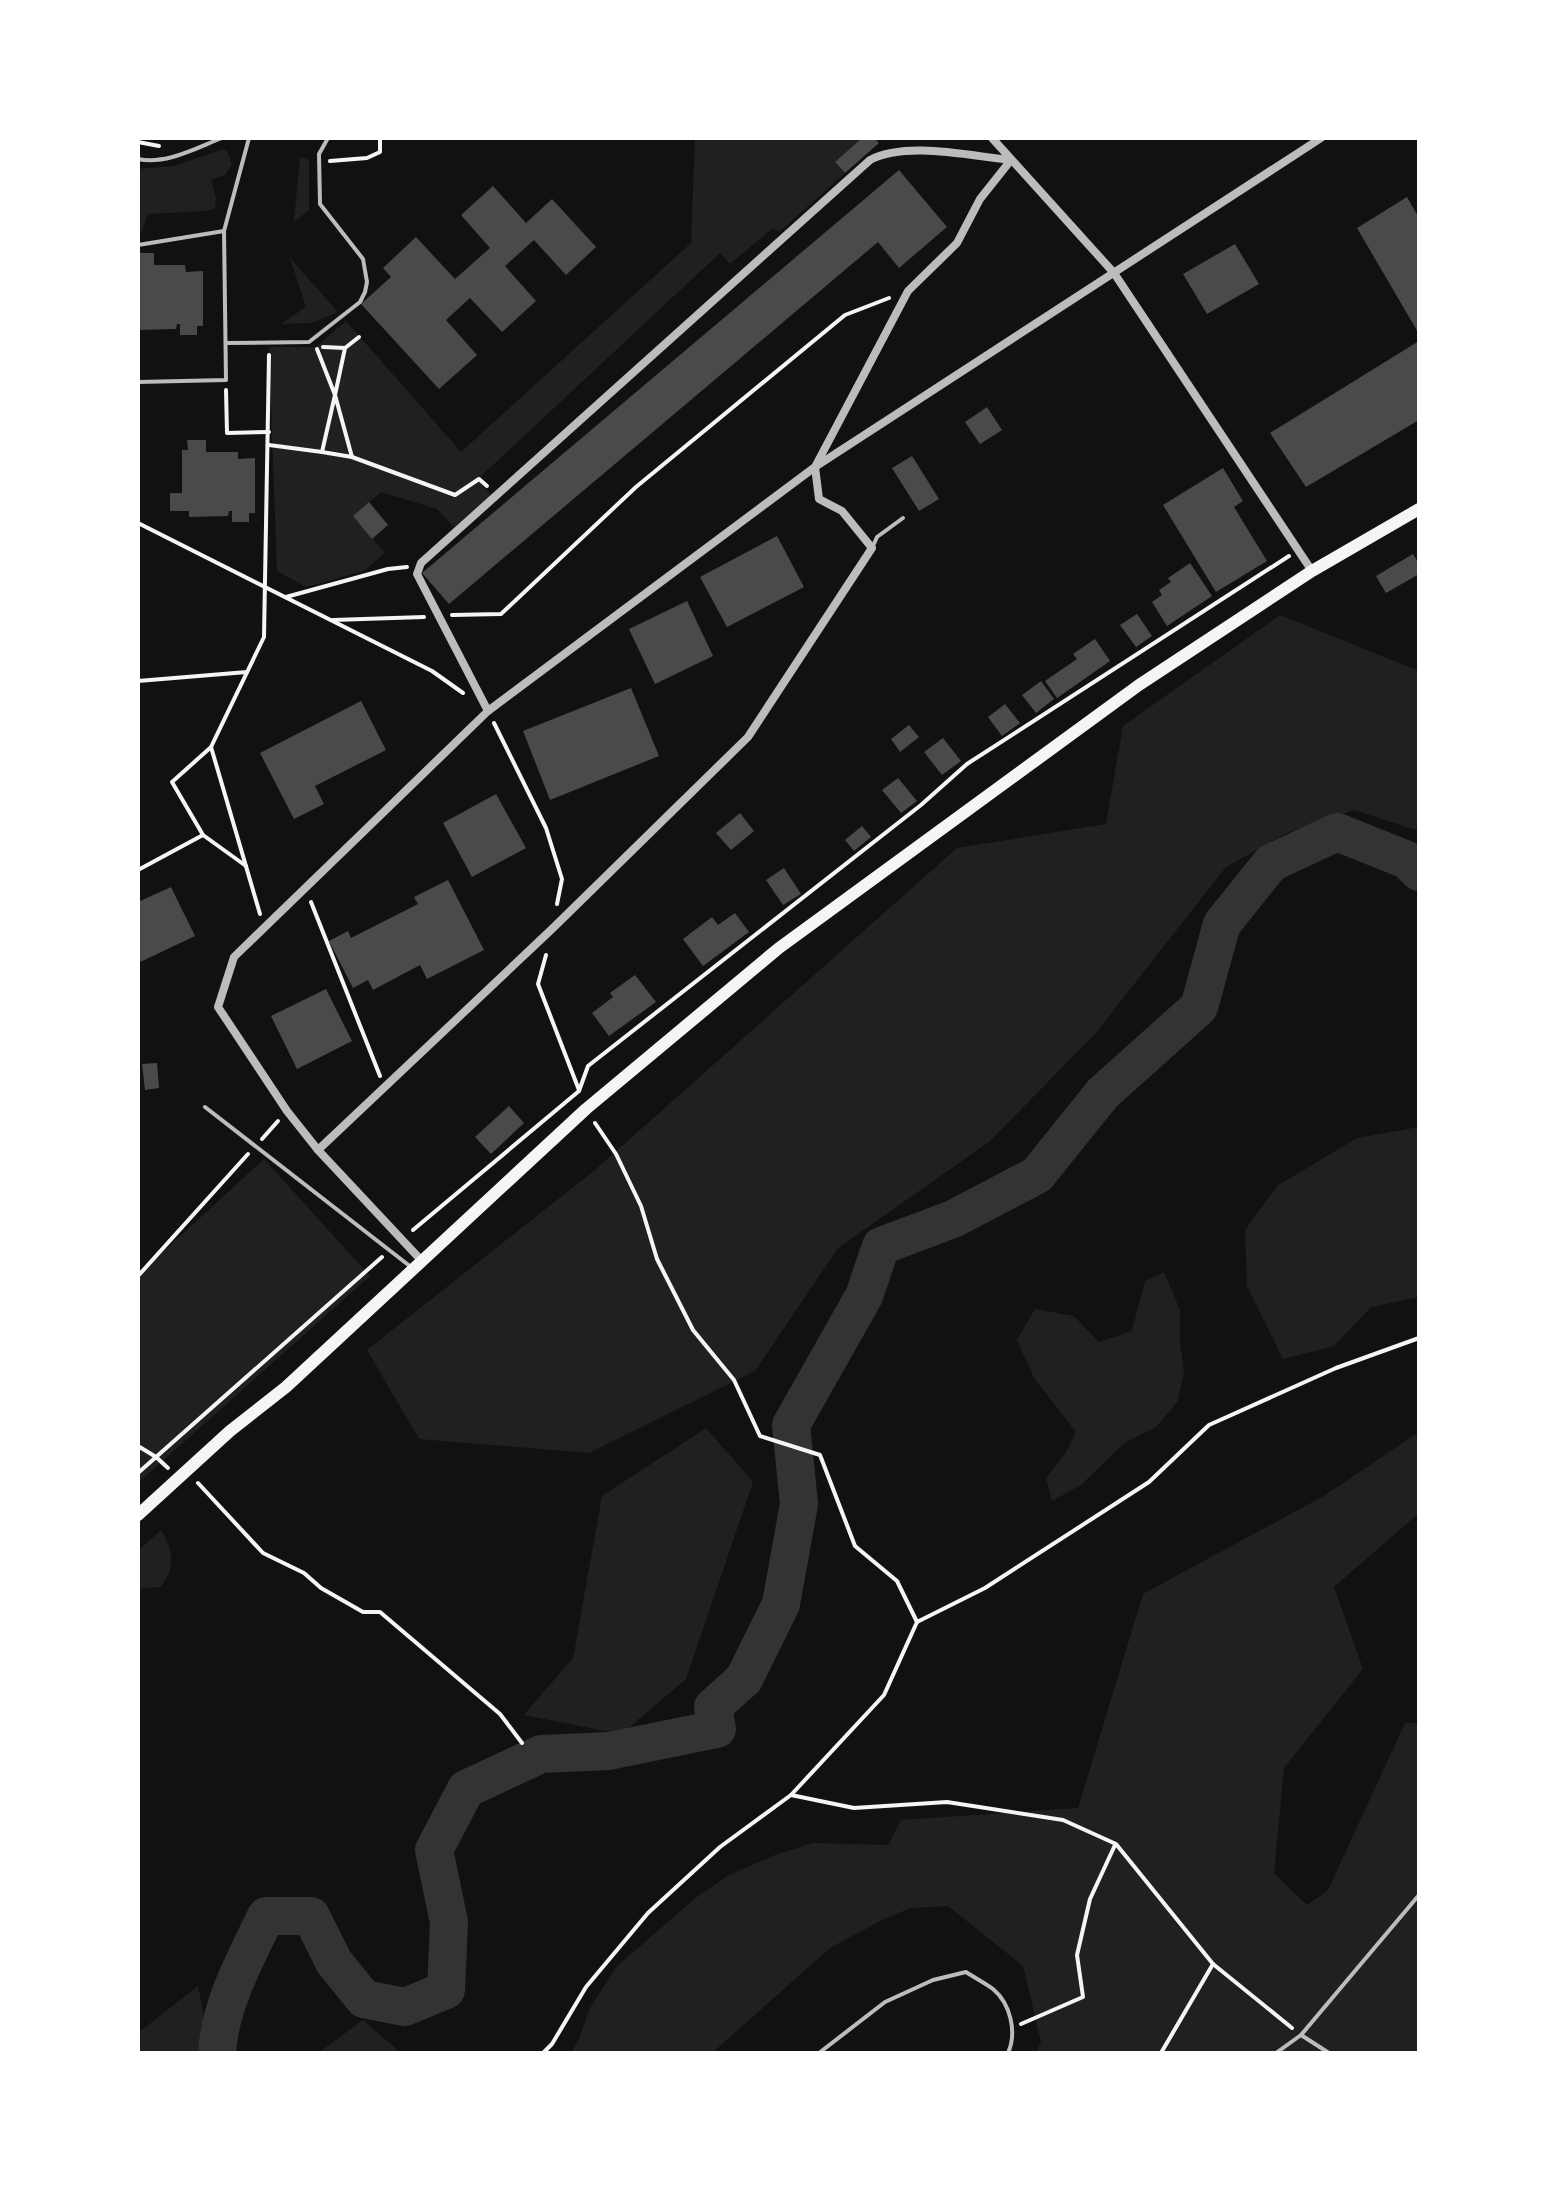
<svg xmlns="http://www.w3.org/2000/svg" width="1557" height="2191" font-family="'Fira Sans Condensed',sans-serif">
	<rect width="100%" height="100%" fill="#111"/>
	<!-- green -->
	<g fill="#202020">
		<path d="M695 138H862L835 162 845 173 779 232 773 228 730 264 720 253 479 478 491 495 454 527 437 509 381 492 353 516 385 553 364 571 306 587 277 571 269 347H316L346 321 461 452 691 243Z"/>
		<path d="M223 149 227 151 232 164 225 175 211 180 216 198 215 208 206 211 148 214 142 231 138 232V169L175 166Z"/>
		<path d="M300 157 309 160V210L294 222Z"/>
		<path d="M290 258 338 312 312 323 281 324 306 307Z"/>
		<path d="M1280 615 1419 671V831L1354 810 1289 832 1226 867 1095 1034 989 1142 838 1248 755 1371 589 1453 419 1439 367 1350 595 1170 957 848 1106 824 1123 726Z"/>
		<path d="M1419 1127V1297L1371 1307 1334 1346 1283 1359 1247 1286 1245 1230 1277 1186 1357 1138Z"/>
		<path d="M264 1159 370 1276 138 1483V1275Z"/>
		<path d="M1164 1272 1180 1310V1342L1184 1372 1178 1401 1156 1427 1124 1443 1081 1485 1052 1501 1046 1478 1065 1454 1076 1432 1034 1378 1017 1340 1035 1309 1074 1316 1099 1342 1132 1331 1145 1281Z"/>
		<path d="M706 1428 753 1482 686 1679 621 1734 524 1715 573 1658 602 1496Z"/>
		<path d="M1419 1432V1513L1334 1587 1363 1669 1284 1768 1274 1873 1307 1905 1328 1890 1405 1723H1419V2053H1036L1041 2042 1023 1966 948 1906 911 1908 886 1918 830 1948 712 2053H571L578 2041 590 2008 616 1967 698 1896 729 1875 775 1855 813 1843 888 1845 901 1820 1078 1808 1143 1594 1322 1497Z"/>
		<path d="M161 1530C174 1551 176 1568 160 1587L138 1589V1551Z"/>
		<path d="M198 1986 211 2053H138V2033Z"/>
		<path d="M363 2020 401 2053H318Z"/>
	</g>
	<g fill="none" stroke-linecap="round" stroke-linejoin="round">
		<!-- river -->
		<path stroke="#333" stroke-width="38" d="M217 2053C220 2004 245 1960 266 1916H311L334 1962 364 1999 405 2007 446 1990 449 1922 434 1850 466 1789 541 1754 609 1751 717 1729 713 1707 744 1679 781 1604 799 1504 791 1425 864 1296 881 1246 953 1219 1037 1175 1103 1093 1199 1007 1222 924 1271 863 1337 832 1407 860 1419 872"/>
	</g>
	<!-- building -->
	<g fill="#4a4a4a">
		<path d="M862 138H874L879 143 845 173 835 162Z"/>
		<path d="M899 170 947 227 899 268 878 242 449 604 422 573Z"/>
		<path d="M493 186 526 223 552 199 596 247 566 275 534 240 505 266 536 301 502 332 470 298 446 320 477 355 439 389 361 304 391 277 383 268 416 237 455 279 490 248 461 215Z"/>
		<path d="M1407 197 1419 218V334L1357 228Z"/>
		<path d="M1235 244 1259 284 1207 314 1183 274Z"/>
		<path d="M138 253H154V265H185L186 272 203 271V326H197V335H180V324H177L176 329 138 330Z"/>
		<path d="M1419 341V420L1306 487 1270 433Z"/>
		<path d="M987 407 1002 430 980 444 965 422Z"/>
		<path d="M187 440H206V452H238V459L255 458V513H249V522H232V511H229L228 516 189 517V511H170V493H182V450H188Z"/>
		<path d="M912 456 939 499 919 511 892 468Z"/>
		<path d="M1223 468 1243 501 1234 507 1267 561 1216 592 1163 505Z"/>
		<path d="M369 502 388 525 372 539 353 516Z"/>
		<path d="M777 536 804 587 727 627 700 577Z"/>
		<path d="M1413 554 1419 564V574L1386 593 1376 576Z"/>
		<path d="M1190 563 1212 596 1167 626 1152 602 1162 595 1159 590 1171 582 1168 578Z"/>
		<path d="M687 601 713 656 655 684 629 629Z"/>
		<path d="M1137 614 1152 636 1136 647 1120 625Z"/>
		<path d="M1095 639 1110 661 1057 698 1045 681 1077 659 1073 654Z"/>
		<path d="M1041 681 1054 699 1036 713 1022 695Z"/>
		<path d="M631 688 659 756 550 800 523 731Z"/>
		<path d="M361 701 386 750 315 786 324 804 294 819 260 753Z"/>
		<path d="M1005 704 1020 723 1002 736 988 717Z"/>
		<path d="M909 725 919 737 900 752 891 739Z"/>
		<path d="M943 738 961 761 942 775 924 752Z"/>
		<path d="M898 778 917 801 901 813 882 790Z"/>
		<path d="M496 794 526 848 472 877 443 823Z"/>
		<path d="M740 813 754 831 731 850 716 833Z"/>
		<path d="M862 826 871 837 854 851 845 840Z"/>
		<path d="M784 868 801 894 783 905 766 880Z"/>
		<path d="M448 880 484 950 427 979 420 965 373 990 368 980 353 988 329 941 348 931 351 938 418 904 414 897Z"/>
		<path d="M171 887 195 936 140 962 138 902Z"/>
		<path d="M735 913 749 932 703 966 683 939 712 917 718 925Z"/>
		<path d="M635 975 656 1002 609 1036 592 1013 613 997 610 993Z"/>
		<path d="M326 989 352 1041 297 1069 271 1016Z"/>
		<path d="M157 1063 159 1088 145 1090 142 1064Z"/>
		<path d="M509 1106 524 1123 491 1154 475 1137Z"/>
	</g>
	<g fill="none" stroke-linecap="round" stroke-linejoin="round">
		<!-- path -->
		<g stroke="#f5f5f5" stroke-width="4">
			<path d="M138 142 159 146"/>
			<path d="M330 161 367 158 380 152V138"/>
			<path d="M323 347 345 348 359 337"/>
			<path d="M317 349 335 395 345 348"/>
			<path d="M226 390 227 433 269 432"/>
			<path d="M335 395 352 457 322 452Z"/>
			<path d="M269 445 322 452"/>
			<path d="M352 457 455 495 479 479 487 486"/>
			<path d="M138 523 432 671 463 693"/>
			<path d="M286 597 388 569 407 567"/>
			<path d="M452 615 501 614 636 487 845 315 889 298"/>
			<path d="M333 620 424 617"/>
			<path d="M138 681 247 672"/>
			<path d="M494 723 546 828 562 879 557 904"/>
			<path d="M203 835 246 866"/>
			<path d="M138 870 203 835 172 782 210 748"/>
			<path d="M311 902 380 1076"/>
			<path d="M260 914 211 747 264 637 269 355"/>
			<path d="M546 955 538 984 579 1090"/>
			<path d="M595 1123 616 1154 641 1206 657 1259 693 1330 734 1380 760 1436 820 1455 855 1546 897 1581 917 1622"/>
			<path d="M262 1139 278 1121"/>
			<path d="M413 1230 579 1091 588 1066 921 805 967 764 1289 556"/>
			<path d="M138 1276 248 1154"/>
			<path d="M138 1446 156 1457 168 1468"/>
			<path d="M138 1473 382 1257"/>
			<path d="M198 1483 263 1553 304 1573 321 1588 363 1612H380L500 1714 522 1743"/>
			<path d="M791 1795 854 1808 947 1802 1063 1820 1116 1844 1213 1964 1292 2028"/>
			<path d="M1021 2024 1083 1997 1077 1955 1090 1899 1115 1845"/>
			<path d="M543 2053 552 2044 586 1987 648 1913 720 1847 791 1795 884 1695 917 1622 985 1588 1149 1482 1209 1425 1336 1368 1419 1338"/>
			<path d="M1161 2053 1213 1964"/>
		</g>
		<!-- service -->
		<g stroke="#bcbcbc" stroke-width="4">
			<path d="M138 159C166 165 196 148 222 138"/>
			<path d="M138 245 224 231 249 138"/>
			<path d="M226 343 309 342 360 302 365 292 367 282 363 259 320 204 319 154 328 138"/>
			<path d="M138 382 226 380 224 231"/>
			<path d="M873 546 877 537 903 518"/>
			<path d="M205 1107 411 1267"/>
			<path d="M1301 2035 1329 2053"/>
			<path d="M819 2053 885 2002 933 1980 966 1972C975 1978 985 1983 993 1989 1011 2004 1017 2033 1008 2053"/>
			<path d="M1276 2053 1301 2035 1419 1895"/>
		</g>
		<!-- minor -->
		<g stroke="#bcbcbc" stroke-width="8">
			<path d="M992 138 1114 273 1312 571"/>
			<path d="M488 711 417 574 421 563 870 160C907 141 969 156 1011 160"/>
			<path d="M318 1150 552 929 748 737 872 548 842 511 819 499 815 467 908 291 957 243 980 199 1011 160"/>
			<path d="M421 1260 318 1150 287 1111 218 1007 234 957 488 711 815 467 1321 138"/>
		</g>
		<!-- secondary -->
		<path stroke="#f5f5f5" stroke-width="12" d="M138 1515 230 1431 286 1387 586 1109 779 948 1139 685 1312 571 1419 509"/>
	</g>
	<!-- border -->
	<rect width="1557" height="2191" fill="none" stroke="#ffffff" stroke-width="280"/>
</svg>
